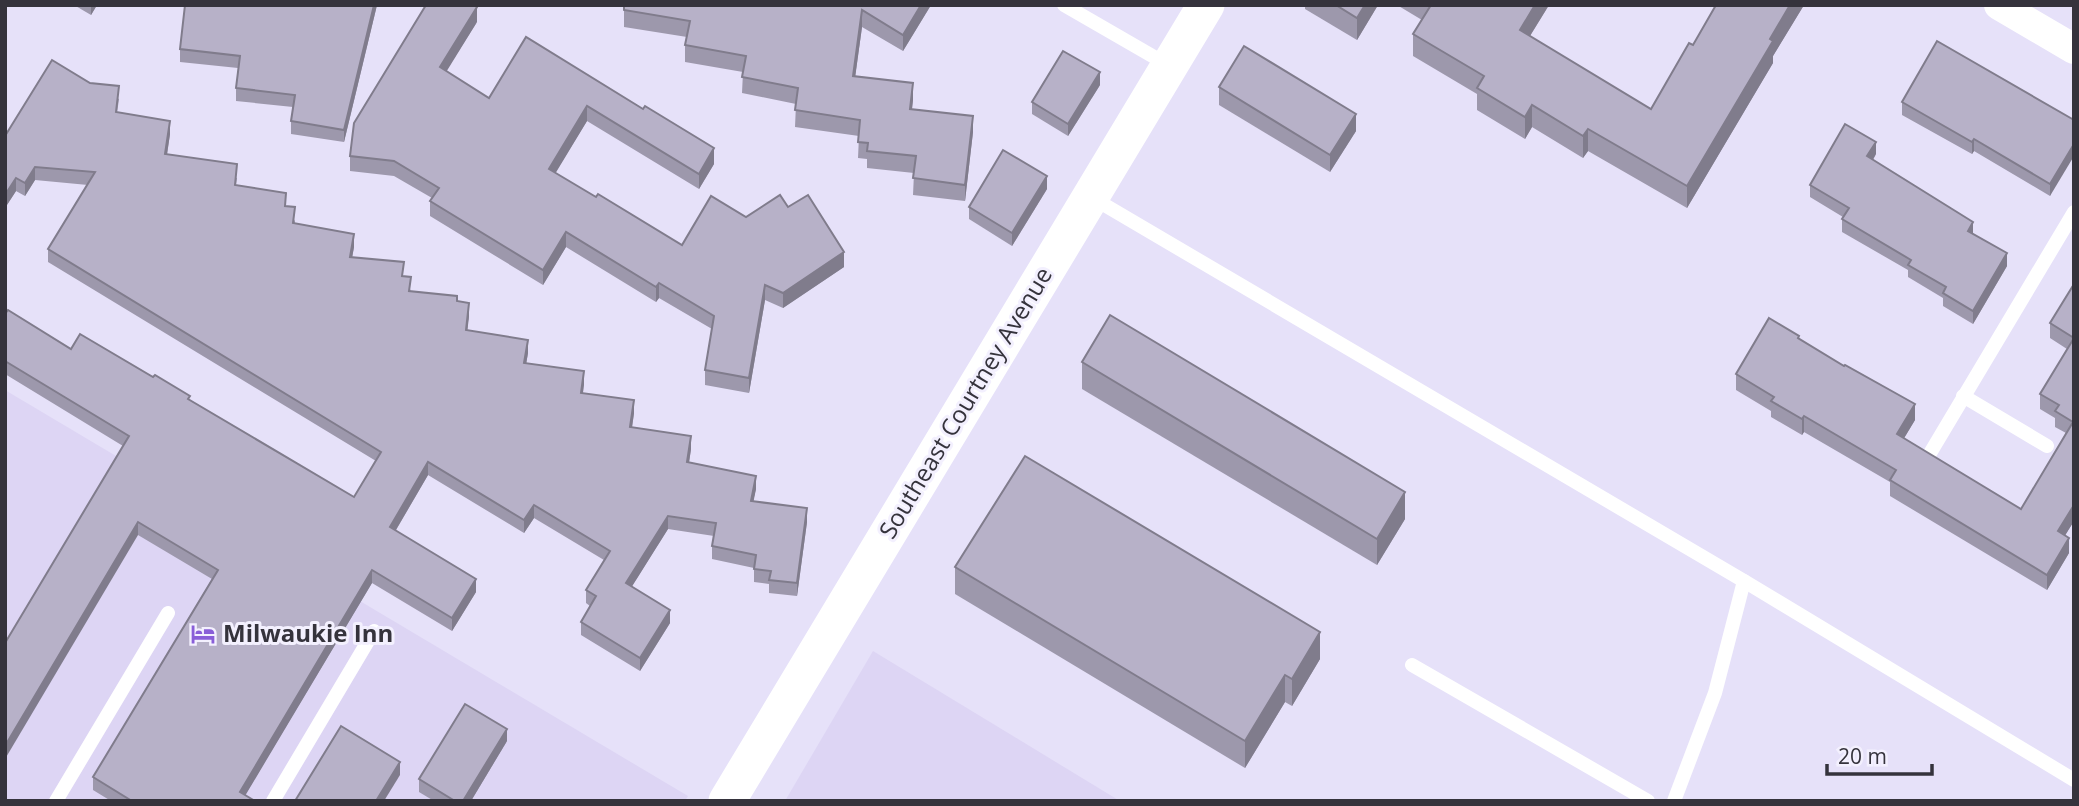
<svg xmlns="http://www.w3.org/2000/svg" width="2079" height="806" font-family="'Open Sans',sans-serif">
	<rect width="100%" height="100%" fill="#e6e1f9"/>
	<!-- built -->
	<g fill="#ddd5f4">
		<path d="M5 390 688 796 685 801H5Z"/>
		<path d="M873 651 1120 801H785Z"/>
	</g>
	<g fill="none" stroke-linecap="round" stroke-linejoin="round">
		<!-- service -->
		<g stroke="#fff" stroke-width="14">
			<path d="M1064 5 1168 65"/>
			<path d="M1091 197 1744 581 2074 780"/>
			<path d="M1963 396 2047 446"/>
			<path d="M1929 455 2074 212"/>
			<path d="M1412 665 1648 801"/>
			<path d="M56 801 168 613"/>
			<path d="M273 801 374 631"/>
			<path d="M1674 801 1715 693 1744 581"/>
		</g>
		<!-- minor -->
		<path stroke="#fff" stroke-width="30" d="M1999 5 2074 49"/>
		<!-- tertiary -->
		<path stroke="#fff" stroke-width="37" d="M727 801 1206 5"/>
	</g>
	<!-- wall -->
	<g fill="#9d98ac">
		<path d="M74 5H97L91 15Z"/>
		<path d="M377 5 344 142 291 134V121L293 107 236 101V88L238 68 180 62V49Z"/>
		<path d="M624 5H931L903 51 862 27 855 77 913 100 912 109 973 132 965 201 913 195 914 173 867 168V159L858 158 859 136 795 127 796 104 742 93 743 72 685 62V45L687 37 624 27Z"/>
		<path d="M1305 5H1378L1357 40 1305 9Z"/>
		<path d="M1397 5H1549L1530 36 1651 109 1693 45 1716 5H1804L1773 56V63L1687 208 1588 151 1583 158 1532 127 1525 139 1477 110V94L1413 56V34L1422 20Z"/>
		<path d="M477 22 446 71 489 98 526 37 714 164 699 189 587 121 555 173 596 197 682 245 746 217 788 207 844 267 783 308 765 300 749 393 705 385V370L712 329 659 298 656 302 566 247 543 285 430 216V201L432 198 394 176 350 171V156Z"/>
		<path d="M90 83 119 99 117 113 170 134 167 155 237 178 236 185 286 206 295 221V223L354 247 352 257 403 276 411 291 457 302 469 316 467 330 528 353 526 364 584 384 583 393 634 413 632 428 691 449 689 463 756 489 753 501 807 522 797 596 769 593V584L754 582V568L712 559V546L714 536 668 529 632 586 670 623 640 671 581 635V622L590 606 586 603V590L604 560 534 518 524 533 428 475 396 530 476 592 452 631 372 583 245 795 255 801H111L93 790V777L212 579 138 535 123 446 5 374V314L71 349 190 400 354 497 376 461 48 262V249L88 185 35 180 25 196 16 191 5 208V136Z"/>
		<path d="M1100 85 1068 136 1032 114V102Z"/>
		<path d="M1219 87 1356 131 1330 172 1219 105Z"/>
		<path d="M1902 102 2074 120 2050 196 1974 151 1972 154 1902 115Z"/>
		<path d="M1876 154 1873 160 1973 234 2007 266 1973 324 1943 306V298L1908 277V270L1842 232V219L1843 217 1810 197V185Z"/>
		<path d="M1047 189 1012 246 969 219V207Z"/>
		<path d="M2074 284V521L2065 535 2069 553 2047 590 1890 496V482L1804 432 1802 435 1771 417V411L1736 390V374L1799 339 1915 420 1904 438 2021 509 2066 433 2055 427V418L2040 409V394L2067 349 2050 338V323Z"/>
		<path d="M1082 362 1405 519 1377 565 1082 389Z"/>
		<path d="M955 567 1320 659 1292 706 1285 702 1245 768 955 594Z"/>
		<path d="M507 741 471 801H434L419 792V779Z"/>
	</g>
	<!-- shaded-wall -->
	<g fill="#807c8c">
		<path d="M91 5H97L91 15Z"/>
		<path d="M374 5H377L344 142V130Z"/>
		<path d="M921 5H931L903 51V35Z"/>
		<path d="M1365 5H1378L1357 40V18Z"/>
		<path d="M1535 5H1549L1520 52V30Z"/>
		<path d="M1790 5H1804L1773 56V63L1687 208V186L1770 39Z"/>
		<path d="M477 7V22L440 82V67Z"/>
		<path d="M862 10V27L853 93V76Z"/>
		<path d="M1100 72V85L1068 136V124Z"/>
		<path d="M913 83V100L910 125V109Z"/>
		<path d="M1532 105V127L1525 139V117Z"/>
		<path d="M587 106V121L549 184V169Z"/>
		<path d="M1356 114V131L1330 172V155Z"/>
		<path d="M973 116V132L965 201V185Z"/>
		<path d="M170 121V134L165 167V154Z"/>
		<path d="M1588 129V151L1583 158V136Z"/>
		<path d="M1974 139V151L1972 154V142Z"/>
		<path d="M1876 142V154L1867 169V156Z"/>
		<path d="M2074 144V156L2050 196V184Z"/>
		<path d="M714 148V164L699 189V174Z"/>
		<path d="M35 167V180L25 196V183Z"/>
		<path d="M1047 176V189L1012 246V233Z"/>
		<path d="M16 178V191L5 208V195Z"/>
		<path d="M1973 222V234L1968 231Z"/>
		<path d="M566 232V247L543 285V270Z"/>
		<path d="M354 234V247L350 270V257Z"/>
		<path d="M844 252V267L783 308V293Z"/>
		<path d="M2007 253V266L1973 324V311Z"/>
		<path d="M659 283V298L656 302V287Z"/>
		<path d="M765 285V300L749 393V378Z"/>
		<path d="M469 303V316L466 343V330Z"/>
		<path d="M528 340V353L524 376V363Z"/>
		<path d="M584 371V384L581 406V393Z"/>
		<path d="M634 400V413L630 440V427Z"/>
		<path d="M1915 404V420L1897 450V434Z"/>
		<path d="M1804 416V432L1802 435V419Z"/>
		<path d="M691 436V449L687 475V462Z"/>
		<path d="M428 462V475L390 540V527Z"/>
		<path d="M756 476V489L751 514V501Z"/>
		<path d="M1405 492V519L1377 565V539Z"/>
		<path d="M534 505V518L524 533V520Z"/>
		<path d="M2074 505V521L2058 547V531Z"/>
		<path d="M807 508V522L797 596V583Z"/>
		<path d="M668 516V529L626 596V583Z"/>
		<path d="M138 522V535L5 759V746Z"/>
		<path d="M2069 538V553L2047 590V575Z"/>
		<path d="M372 570V583L242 801 240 792Z"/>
		<path d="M476 579V592L452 631V618Z"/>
		<path d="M670 610V623L640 671V658Z"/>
		<path d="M1320 632V659L1292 706V679Z"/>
		<path d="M1285 675V702L1245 768V741Z"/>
		<path d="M507 729V741L471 801H463Z"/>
		<path d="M400 762V775L384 801H376Z"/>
	</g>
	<!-- building -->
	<g fill="#b7b1c8" stroke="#807c8c" stroke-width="2">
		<path d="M185 5H374L344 130 291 121 295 95 236 88 240 56 180 49Z"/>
		<path d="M426 5H474L477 7 440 67 489 98 526 37 643 109 645 106 714 148 699 174 587 106 549 169 596 197 598 194 682 245 711 196 746 217 780 195 788 207 808 195 844 252 783 293 765 285 749 378 705 370 714 316 659 283 656 287 566 232 543 270 430 201 439 188 394 161 350 156 354 123Z"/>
		<path d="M624 5H921L903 35 862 10 853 76 913 83 910 109 973 116 965 185 913 178 916 156 867 151 868 143 858 142 860 120 795 110 798 88 742 77 746 56 685 45 690 21 624 10Z"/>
		<path d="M1336 5H1365L1357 18Z"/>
		<path d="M1431 5H1535L1520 30 1651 109 1689 43 1693 45 1716 5H1790L1770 39 1773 41 1687 186 1588 129 1583 136 1532 105 1525 117 1477 88 1484 76 1413 34Z"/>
		<path d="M1937 41 2074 120V144L2050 184 1974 139 1972 142 1902 102Z"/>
		<path d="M1244 46 1356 114 1330 155 1219 87Z"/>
		<path d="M1063 51 1100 72 1068 124 1032 102Z"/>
		<path d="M52 60 90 83 119 86 116 112 170 121 165 154 237 164 235 185 286 193 285 206 295 207 293 223 354 234 350 257 404 262 402 276 411 277 409 291 457 296V301L469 303 466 330 528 340 524 363 584 371 581 393 634 400 630 427 691 436 687 462 756 476 751 501 807 508 797 583 769 580 771 571 754 569 756 555 712 546 716 523 668 516 626 583 670 610 640 658 581 622 596 596 586 590 610 551 534 505 524 520 428 462 390 527 476 579 452 618 372 570 240 792 255 801H132L93 777 218 570 138 522 5 746V643L129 436 5 361V314L8 310 71 349 80 334 153 377 155 375 190 396 188 399 354 497 381 452 48 249 95 172 35 167 25 183 16 178 5 195V136Z"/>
		<path d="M1845 124 1876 142 1867 156 1973 222 1968 231 2007 253 1973 311 1943 293 1946 287 1908 265 1911 260 1842 219 1849 208 1810 185Z"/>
		<path d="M1003 150 1047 176 1012 233 969 207Z"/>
		<path d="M2074 284V338L2050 323Z"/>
		<path d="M1110 315 1405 492 1377 539 1082 362Z"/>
		<path d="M1769 318 1799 336 1798 338 1844 366 1845 365 1915 404 1897 434 2021 509 2073 422 2055 411 2059 405 2040 394 2074 338V505L2058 531 2069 538 2047 575 1890 480 1896 470 1804 416 1802 419 1771 401 1774 397 1736 374Z"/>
		<path d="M1025 456 1320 632 1292 679 1285 675 1245 741 955 567Z"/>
		<path d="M465 704 507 729 463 801H455L419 779Z"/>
		<path d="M341 726 400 762 376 801H295Z"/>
	</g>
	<!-- icons -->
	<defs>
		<g id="hotel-bare" transform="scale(1.89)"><path d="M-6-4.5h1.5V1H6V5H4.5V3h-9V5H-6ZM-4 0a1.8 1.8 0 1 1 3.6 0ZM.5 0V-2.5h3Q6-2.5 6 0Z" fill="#895ed8" stroke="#f3f0fe" stroke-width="2.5" paint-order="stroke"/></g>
	</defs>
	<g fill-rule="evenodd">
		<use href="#hotel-bare" x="203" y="634"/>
	</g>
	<g text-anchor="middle" stroke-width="6" stroke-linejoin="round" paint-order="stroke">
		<!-- street labels -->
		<g font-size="24" fill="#35333c" stroke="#f3f0fe">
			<text transform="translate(966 403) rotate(-59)" y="8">Southeast Courtney Avenue</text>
		</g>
		<!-- poi labels -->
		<g font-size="24" font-weight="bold" fill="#35333c" stroke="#f3f0fe" text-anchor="start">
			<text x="223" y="642">Milwaukie Inn</text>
		</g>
	</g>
	<!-- border -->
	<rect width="2079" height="806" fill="none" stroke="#35333c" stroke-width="14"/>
	<!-- scale -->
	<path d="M1827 764v10h105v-10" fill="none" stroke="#35333c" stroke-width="3.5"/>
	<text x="1838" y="764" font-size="21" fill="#35333c" stroke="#f3f0fe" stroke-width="5" paint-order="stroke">20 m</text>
</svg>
